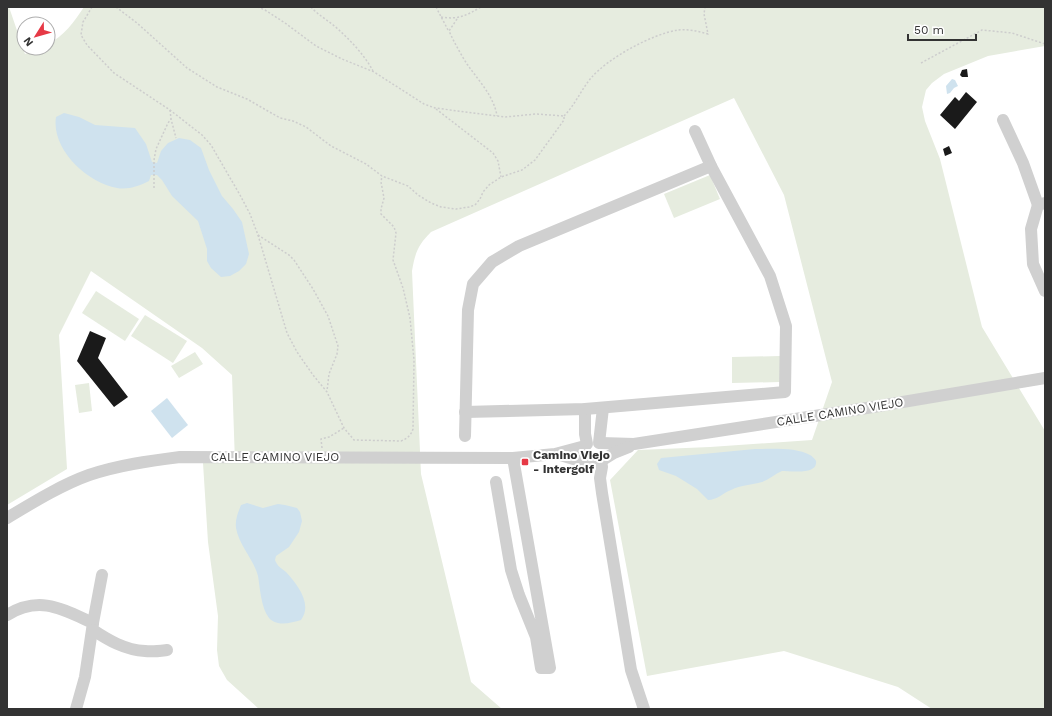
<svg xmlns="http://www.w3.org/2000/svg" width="1052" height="716" font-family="'Work Sans',sans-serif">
	<rect width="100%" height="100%" fill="#fff"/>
	<!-- green -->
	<g fill="#e6ecdf">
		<path d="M7 7H9L25 54 39 48H48V44C64 36 74 22 84 7H1045V46L988 56 944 74 932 83 926 90 922 107 925 121 940 159 982 327 1045 431V709L1024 708 1020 709H932L898 687 784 651 647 676 610 480 638 450 710 447 812 440 832 382 784 195 734 98 431 232C418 245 415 253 412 271L421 474 471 682 502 709H259L227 680 219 666 217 650 218 616 208 542 203 463H235L232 375 202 348 91 271 59 335 67 469 7 505Z"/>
		<path d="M710 175 720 199 674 218 664 194Z"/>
		<path d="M96 291 139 319 125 341 82 313Z"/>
		<path d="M145 315 187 341 173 363 131 336Z"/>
		<path d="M195 352 203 364 179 378 171 366Z"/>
		<path d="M780 356V382L732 383V357Z"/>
		<path d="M89 383 92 411 79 413 75 385Z"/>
	</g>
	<!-- water -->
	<g fill="#cfe2ee">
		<path d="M952 79 955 80 958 86 954 88 950 93 947 94 946 86Z"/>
		<path d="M64 113 79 117 95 125 135 128 146 144 152 162 157 163 161 151 168 143 179 138 190 140 201 148 209 170 222 196 233 209 242 222 249 254 246 264 239 271 230 276 221 277 211 268 207 261V249L198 221 172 196 162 180 157 175H151L149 181C139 186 128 190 117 188 87 183 51 149 56 117Z"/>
		<path d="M167 398 188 425 172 438 151 411Z"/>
		<path d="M755 449C770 449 796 447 810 455 812 456 815 459 816 461 818 475 790 471 782 471 775 474 770 479 762 482 752 485 741 485 731 490 723 493 717 500 708 500L697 489 676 476 659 470 657 464 661 458Z"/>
		<path d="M247 503 263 508 278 504 285 505 297 508 300 512 302 521 299 532 289 547 276 556 275 560C277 566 281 568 286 572 297 584 313 604 301 620 291 623 277 627 269 618 261 608 260 588 258 576 254 560 239 545 236 528 235 519 238 513 241 505Z"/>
	</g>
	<!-- building -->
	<g fill="#1a1a1a">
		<path d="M967 69 968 77H962L960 75 962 70Z"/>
		<path d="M966 92 977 102 955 129 940 115 955 97 959 101Z"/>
		<path d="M949 146 952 153 945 156 943 149Z"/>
		<path d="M90 331 106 338 98 358 128 397 114 407 77 361Z"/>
	</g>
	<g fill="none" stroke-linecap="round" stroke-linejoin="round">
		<!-- path -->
		<g stroke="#cdcdcd" stroke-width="1.5" stroke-dasharray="2 2" stroke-linecap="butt">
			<path d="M92 7 83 22 81 35 87 45 114 73 170 110 202 135 211 145 240 195 250 214 258 235 289 255 294 260 313 289 328 316 338 346 337 354 329 374 327 391"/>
			<path d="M116 7 137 23 187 68 217 87 247 99 280 118 293 121 306 127 331 146 366 164 382 176 408 186 418 195 431 203 441 207 456 209 469 207 475 205 480 199 483 192 489 185 501 177 522 170 535 160 564 120V116L536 114 505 117 435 108 424 104 374 72 342 59 316 46 285 23 265 10 258 7"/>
			<path d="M311 7C319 16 331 22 340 31 352 42 365 56 373 71"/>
			<path d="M436 7 448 30"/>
			<path d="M441 17C459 20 467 15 481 7"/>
			<path d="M457 19 449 31C454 42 460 53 467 64 478 80 494 96 497 116"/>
			<path d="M921 63 982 30 1012 33 1045 44"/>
			<path d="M436 109 493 153 498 161 501 177"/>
			<path d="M170 110 171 119 176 138"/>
			<path d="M564 116C575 105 581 90 591 78 608 58 652 34 678 30 688 29 698 31 708 34L704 14 705 7"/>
			<path d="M154 188V160L156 149 168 123 171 119"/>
			<path d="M258 235 287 333 297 352 313 375 327 392 344 428 354 440 401 441C408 438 411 435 413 429L414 360 410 318 403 288 393 260 396 233 394 227 381 214V209L384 198 381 182 382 176"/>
			<path d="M322 448 321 439 329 437 344 428"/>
		</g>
		<!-- minor -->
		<g stroke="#d0d0d0" stroke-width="12">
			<path d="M1003 120 1023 163 1038 205"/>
			<path d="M1045 203 1038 205 1031 229 1033 264 1045 291"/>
			<path d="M585 409V434L587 444"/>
			<path d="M465 412 585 409 785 392 786 326 770 276 711 166 695 131"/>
			<path d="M465 436 468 310 473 284 492 262 519 246 711 166"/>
			<path d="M599 443 603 408"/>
			<path d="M601 443 634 444 873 407 1045 378"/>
			<path d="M557 454 590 464 601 461 614 453 629 447"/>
			<path d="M601 461 602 467 600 478 602 493 631 670 644 709"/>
			<path d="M496 482 511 570 519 595 536 637 541 668H550L513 458"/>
			<path d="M7 518C32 503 61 485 89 475 119 465 149 461 180 457L513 458 555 454 585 446"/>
			<path d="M7 615C40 595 62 609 93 623L85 677 76 709"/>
			<path d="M93 623 102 575"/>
			<path d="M93 630C108 640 125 650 145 651 152 652 159 651 167 650"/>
		</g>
	</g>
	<!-- markers -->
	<rect fill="#e63946" stroke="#fff" stroke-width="1.5" x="521" y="458" width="8" height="8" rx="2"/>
	<g text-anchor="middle" stroke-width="4" stroke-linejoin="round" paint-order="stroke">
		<!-- street labels -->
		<g font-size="12" fill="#333" stroke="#fff">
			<text transform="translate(840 412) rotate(-9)" y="4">CALLE CAMINO VIEJO</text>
			<text x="275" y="461">CALLE CAMINO VIEJO</text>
		</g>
		<!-- poi labels -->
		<g font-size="12" font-weight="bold" fill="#333" stroke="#fff" text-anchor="start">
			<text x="533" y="459">Camino Viejo<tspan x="533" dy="14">- Intergolf</tspan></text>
		</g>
	</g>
	<!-- border -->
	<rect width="1052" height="716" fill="none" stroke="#333333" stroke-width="16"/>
	<!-- north arrow -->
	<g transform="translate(36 36) rotate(233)"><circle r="19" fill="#ffffff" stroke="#adadad"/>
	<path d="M0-3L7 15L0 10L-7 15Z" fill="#e63946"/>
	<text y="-6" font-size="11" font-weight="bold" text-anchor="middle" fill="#333333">N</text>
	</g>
	<!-- scale -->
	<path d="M908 34v6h68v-6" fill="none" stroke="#333333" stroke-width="2"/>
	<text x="914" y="34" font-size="12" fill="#333333" stroke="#ffffff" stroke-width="3" paint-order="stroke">50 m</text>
</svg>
